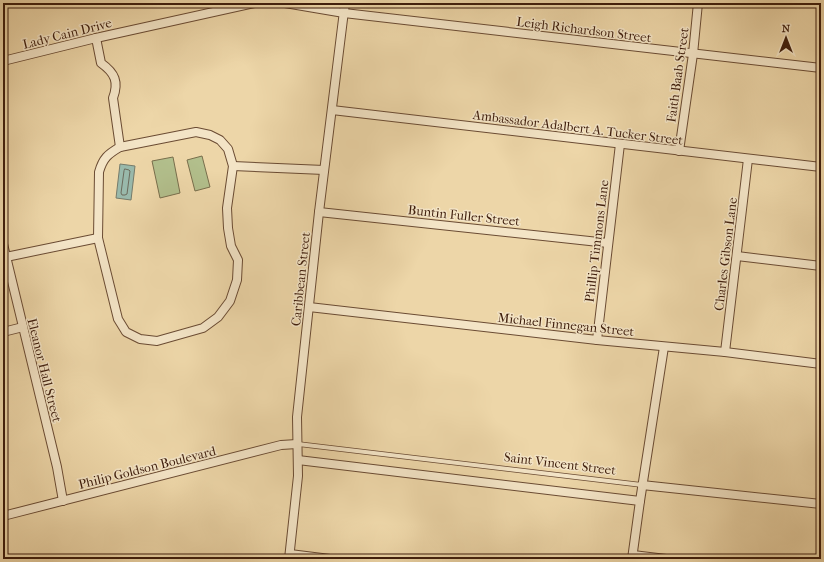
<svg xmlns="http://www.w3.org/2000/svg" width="824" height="562" font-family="'IM FELL French Canon',serif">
	<rect width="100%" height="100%" fill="#edd6a8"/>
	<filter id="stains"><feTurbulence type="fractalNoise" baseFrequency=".005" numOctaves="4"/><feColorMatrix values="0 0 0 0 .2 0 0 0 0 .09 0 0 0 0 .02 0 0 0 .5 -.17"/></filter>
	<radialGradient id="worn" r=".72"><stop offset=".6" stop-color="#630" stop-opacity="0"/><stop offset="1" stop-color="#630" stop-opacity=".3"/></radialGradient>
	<!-- green -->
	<g fill="#b2bf8c" stroke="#786e4c">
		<path d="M202 156 210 187 195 191 187 160Z"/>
		<path d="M173 157 180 193 160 198 152 161Z"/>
	</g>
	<!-- water -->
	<path fill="#99b9ab" stroke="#757b6b" d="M120 164 135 166 131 200 116 198Z"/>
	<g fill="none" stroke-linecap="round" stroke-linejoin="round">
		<!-- shore -->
		<path stroke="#6c6b5c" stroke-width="1" d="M125 169 129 170 130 171 127 194 125 195H122L121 193 124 171Z"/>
		<!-- lane casing -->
		<g stroke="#6a4b33" stroke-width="5.5">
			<path id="lane" d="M298 444 642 485"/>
		</g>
		<!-- street casing -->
		<g stroke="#6a4b33" stroke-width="10">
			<g id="street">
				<path d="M285 3 344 13 821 68"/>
				<path d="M96 38 101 63C115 73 119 82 113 98L120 147"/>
				<path d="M3 61 96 38 254 3"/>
				<path d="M332 110 821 167"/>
				<path d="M196 132 210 135 220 140 228 149 233 166 227 208 228 228 231 246 238 260 237 280 230 301 218 317 203 328 157 341 140 339 126 332 118 319 98 238 99 172C103 158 108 154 120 147Z"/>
				<path d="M679 151 693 54 698 3"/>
				<path d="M233 166 324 170"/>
				<path d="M319 212 608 243"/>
				<path d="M3 244 57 467 63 501"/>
				<path d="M737 256 821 266"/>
				<path d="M6 257 98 238"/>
				<path d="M309 307 597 340 725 352 821 364"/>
				<path d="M3 332 23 327"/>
				<path d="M597 340 620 144"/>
				<path d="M725 352 748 159"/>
				<path d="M298 460 640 501"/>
				<path d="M642 485 821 504"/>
				<path d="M3 516 281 445 297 444"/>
				<path d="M290 554 330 559"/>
				<path d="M633 555 666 559"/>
				<path d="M289 559 298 476 297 417 319 212 345 3"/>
				<path d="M632 559 640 501 664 347"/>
			</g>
		</g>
		<!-- lane -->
		<use href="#lane" stroke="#f3e4c6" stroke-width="4"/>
		<!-- street -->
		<use href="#street" stroke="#f3e4c6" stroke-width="8"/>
	</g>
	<g text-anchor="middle" stroke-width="3" stroke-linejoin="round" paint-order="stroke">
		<!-- street labels -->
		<g font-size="13" fill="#3e1d0c" stroke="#f3e4c6">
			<text transform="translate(584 29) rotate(7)" y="5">Leigh Richardson Street</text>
			<text transform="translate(67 33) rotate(-14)" y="5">Lady Cain Drive</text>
			<text transform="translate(677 75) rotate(-82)" y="5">Faith Baab Street</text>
			<text transform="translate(578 127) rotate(7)" y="5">Ambassador Adalbert A. Tucker Street</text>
			<text transform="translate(464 215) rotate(6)" y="5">Buntin Fuller Street</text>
			<text transform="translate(596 241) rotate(-83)" y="5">Phillip Timmons Lane</text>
			<text transform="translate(725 254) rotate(-83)" y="5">Charles Gibson Lane</text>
			<text transform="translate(300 279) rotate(-84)" y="5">Caribbean Street</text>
			<text transform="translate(566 324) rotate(6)" y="5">Michael Finnegan Street</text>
			<text transform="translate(45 370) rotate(76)" y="5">Eleanor Hall Street</text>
			<text transform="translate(560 463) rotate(7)" y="5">Saint Vincent Street</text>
			<text transform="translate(147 467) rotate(-14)" y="5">Philip Goldson Boulevard</text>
		</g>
	</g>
	<!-- margin -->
	<rect width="824" height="562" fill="none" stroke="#edd6a8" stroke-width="16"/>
	<rect x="4" y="4" width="816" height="554" fill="none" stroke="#3e1d0c" stroke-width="2"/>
	<rect x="8" y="8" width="808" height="546" fill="none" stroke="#3e1d0c"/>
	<!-- north arrow -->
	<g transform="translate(786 38)" stroke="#f3e4c6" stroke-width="3" paint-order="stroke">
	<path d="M0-3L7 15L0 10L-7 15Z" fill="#3e1d0c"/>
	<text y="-6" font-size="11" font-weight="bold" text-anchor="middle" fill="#3e1d0c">N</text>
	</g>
	<rect width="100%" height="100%" filter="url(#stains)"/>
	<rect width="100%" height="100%" fill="url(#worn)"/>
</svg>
